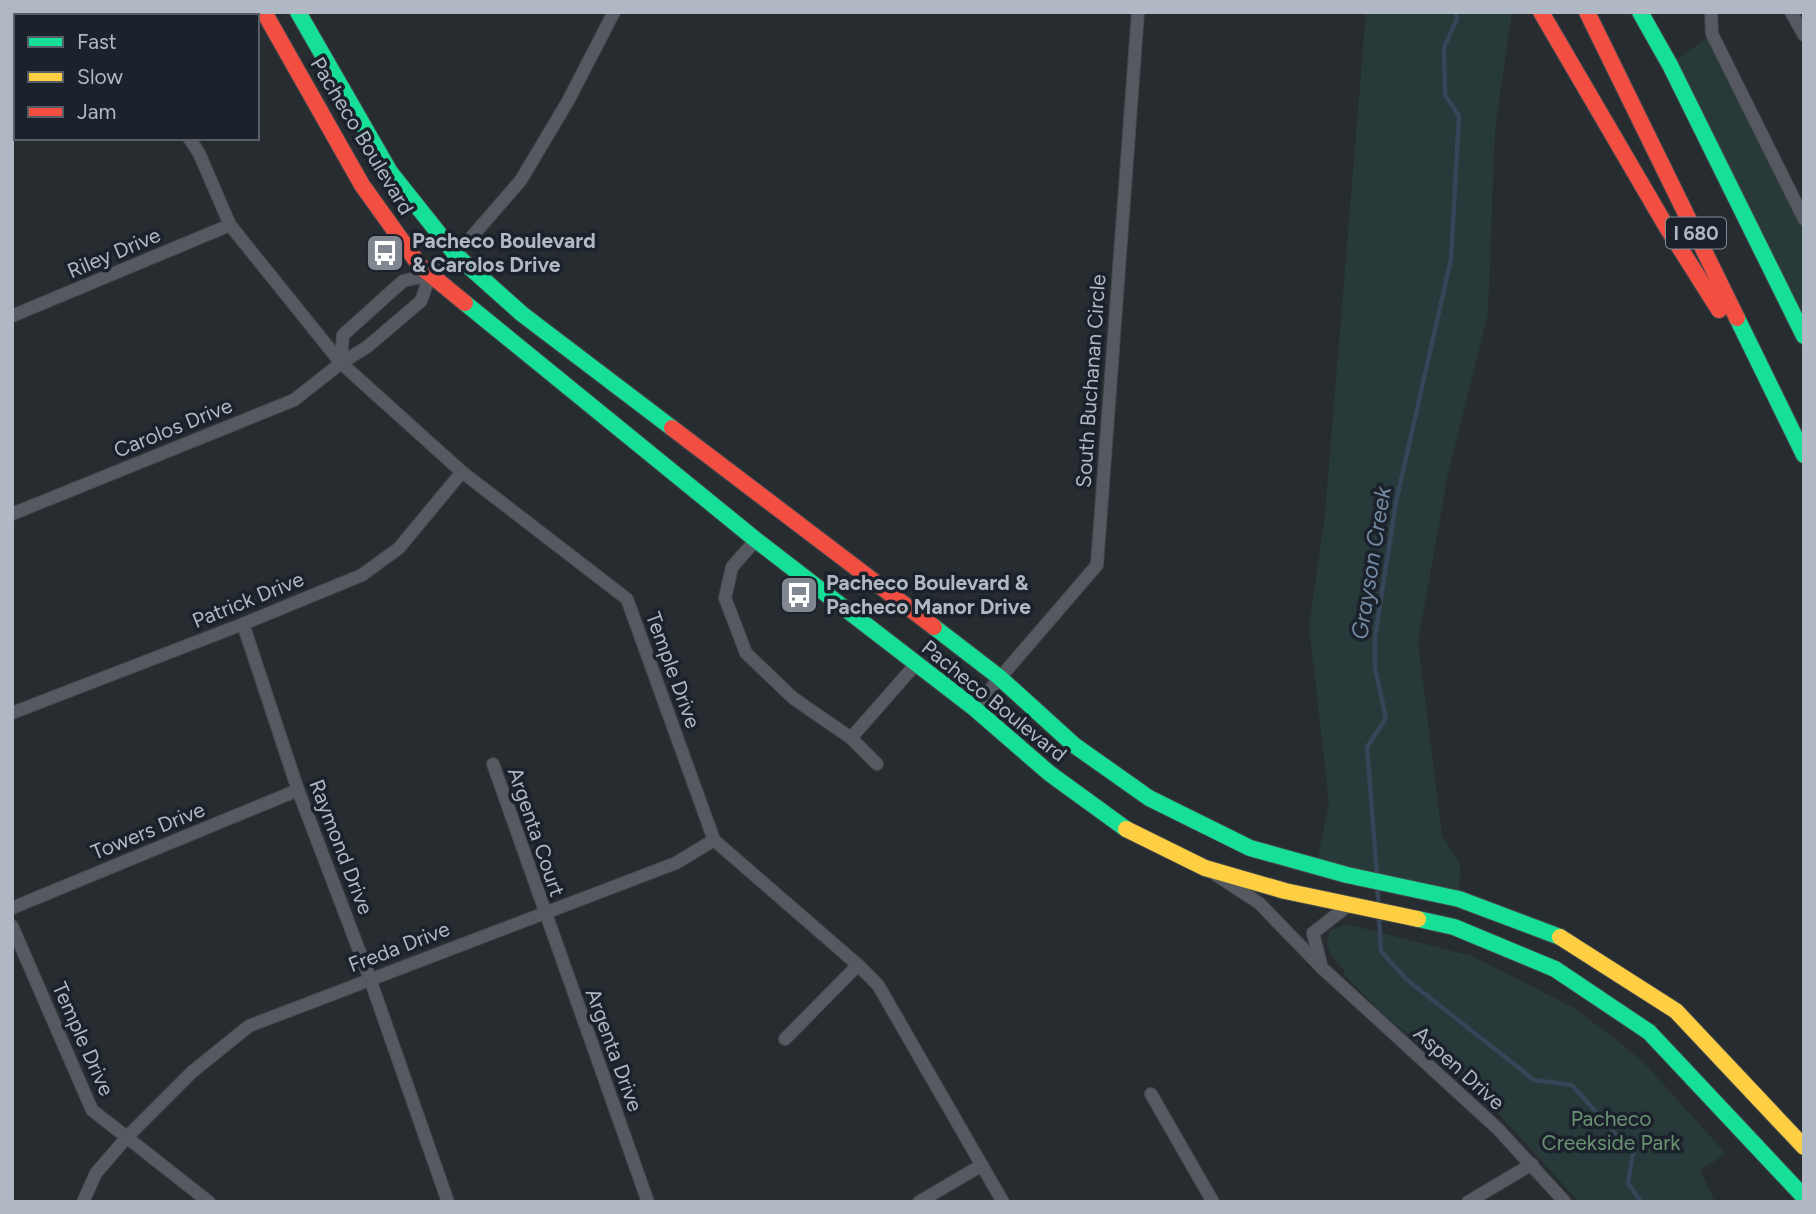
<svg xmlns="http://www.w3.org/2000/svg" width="1816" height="1214" font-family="Figtree,sans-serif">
	<rect width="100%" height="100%" fill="#272c31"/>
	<!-- green -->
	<g fill="#28393a">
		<path d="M1366 12H1512L1495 129 1488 314 1448 474 1418 642 1442 835 1460 864 1459 899 1316 867 1329 802 1309 627 1325 514Z"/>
		<path d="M1712 34 1804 219V336L1670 65Z"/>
		<path d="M1346 924 1472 956 1574 1008 1623 1045 1647 1066 1726 1154 1700 1170 1715 1202H1579L1500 1115 1378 1009 1343 973 1345 971C1334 958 1320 946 1331 930Z"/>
	</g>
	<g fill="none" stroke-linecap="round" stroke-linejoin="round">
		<!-- stream -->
		<g stroke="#364557" stroke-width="4.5">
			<path d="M1377 875 1367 747 1386 718 1375 668V637L1396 502 1451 259 1459 116 1445 95 1444 47 1457 19 1455 12"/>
			<path d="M1377 887 1379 907"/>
			<path d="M1379 915 1381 951 1406 979 1534 1080 1572 1085 1633 1153 1628 1183 1641 1202"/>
		</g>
		<!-- street casing -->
		<g stroke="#44484c" stroke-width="14">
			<g id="street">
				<path d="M1711 12 1712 34 1804 219"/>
				<path d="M1791 12 1804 35"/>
				<path d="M12 119 16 118"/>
				<path d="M189 138 199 153 230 225 341 363 462 472 627 599 714 840 858 965 878 985 1003 1202"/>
				<path d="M430 275 421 301 367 347 341 363 343 335 403 281 430 275 456 255 521 180 568 101 614 12"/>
				<path d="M12 316 230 225"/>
				<path d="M12 514 294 400 341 363"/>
				<path d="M756 540 732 567 725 598 746 653 793 698 851 738 877 764"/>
				<path d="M243 624 298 790 370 979 448 1202"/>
				<path d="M974 708 1097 565 1138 12"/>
				<path d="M12 713 243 624 362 575 399 548 462 472"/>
				<path d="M851 738 915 665"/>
				<path d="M493 764 648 1202"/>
				<path d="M1216 875 1259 903 1322 968 1497 1128 1565 1202"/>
				<path d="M12 908 298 790"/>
				<path d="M12 926 92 1110 209 1202"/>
				<path d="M1321 965 1313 933 1350 904"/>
				<path d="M785 1039 858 965"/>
				<path d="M1151 1094 1213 1202"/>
				<path d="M83 1202 96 1173 128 1136 192 1072 249 1026 676 863 714 840"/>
				<path d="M919 1202 982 1165"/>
				<path d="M1468 1202 1532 1164"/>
			</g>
		</g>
		<!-- fast casing -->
		<g stroke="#44484c" stroke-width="18">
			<g id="fast">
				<path d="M298 12 390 172 456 255 522 314 672 428"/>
				<path d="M1640 12 1670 65 1804 336"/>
				<path d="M465 303 756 540 974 708 1049 773 1126 829"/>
				<path d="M1737 318 1804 455"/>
				<path d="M934 627 999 677 1074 745 1149 798 1250 848 1347 875 1459 899 1560 937"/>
				<path d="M1418 919 1454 927 1555 969 1649 1032 1804 1197"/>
			</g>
		</g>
		<!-- slow casing -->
		<g stroke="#44484c" stroke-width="18">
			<g id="slow">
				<path d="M1126 829 1205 868 1285 891 1418 919"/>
				<path d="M1560 937 1676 1011 1804 1147"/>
			</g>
		</g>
		<!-- jam casing -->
		<g stroke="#44484c" stroke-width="18">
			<g id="jam">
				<path d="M264 12 362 185 420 266 465 303"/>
				<path d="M1541 12 1666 226 1719 310"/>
				<path d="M1587 12 1737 318"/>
				<path d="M672 428 934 627"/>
			</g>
		</g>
		<!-- street -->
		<use href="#street" stroke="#565a60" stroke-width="12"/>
		<!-- fast -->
		<use href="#fast" stroke="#16e098" stroke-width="16"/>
		<!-- slow -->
		<use href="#slow" stroke="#ffcf43" stroke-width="16"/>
		<!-- jam -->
		<use href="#jam" stroke="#f24e42" stroke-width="16"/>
	</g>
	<!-- icons -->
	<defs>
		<g id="bus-square" transform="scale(2.0125)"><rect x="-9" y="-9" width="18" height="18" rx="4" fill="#808790" stroke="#1b222b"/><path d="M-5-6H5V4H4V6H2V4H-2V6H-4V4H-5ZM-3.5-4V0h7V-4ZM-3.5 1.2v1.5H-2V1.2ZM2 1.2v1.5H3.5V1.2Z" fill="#fff"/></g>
	</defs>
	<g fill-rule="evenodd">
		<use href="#bus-square" x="385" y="253"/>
		<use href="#bus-square" x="799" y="595"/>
	</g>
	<g text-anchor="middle" stroke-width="7" stroke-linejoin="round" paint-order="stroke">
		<!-- shield labels -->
		<rect fill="#1b222b" stroke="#838b95" stroke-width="2" x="1666" y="217.5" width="60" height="31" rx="5"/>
		<g font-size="19" font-weight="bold" fill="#b0b8c3">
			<text x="1696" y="240">I 680</text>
		</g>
		<!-- street labels -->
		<g font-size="21" fill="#b0b8c3" stroke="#1b222b">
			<text transform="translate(362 136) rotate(59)" y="7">Pacheco Boulevard</text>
			<text transform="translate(114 253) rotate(-23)" y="7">Riley Drive</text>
			<text transform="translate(1091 381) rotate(-86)" y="7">South Buchanan Circle</text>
			<text transform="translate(173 428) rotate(-22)" y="7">Carolos Drive</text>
			<text transform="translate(248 600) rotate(-22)" y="7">Patrick Drive</text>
			<text transform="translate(673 670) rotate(70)" y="7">Temple Drive</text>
			<text transform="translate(994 701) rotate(39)" y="7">Pacheco Boulevard</text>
			<text transform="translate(148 831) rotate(-22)" y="7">Towers Drive</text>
			<text transform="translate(536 832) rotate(71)" y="7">Argenta Court</text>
			<text transform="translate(341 847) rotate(69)" y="7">Raymond Drive</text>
			<text transform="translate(399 947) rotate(-21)" y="7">Freda Drive</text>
			<text transform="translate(83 1039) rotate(66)" y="7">Temple Drive</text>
			<text transform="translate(614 1050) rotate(70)" y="7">Argenta Drive</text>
			<text transform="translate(1459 1068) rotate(42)" y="7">Aspen Drive</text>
		</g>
		<!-- poi labels -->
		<g font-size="21" font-weight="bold" fill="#b0b8c3" stroke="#1b222b" text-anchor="start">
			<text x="412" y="248">Pacheco Boulevard<tspan x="412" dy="24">&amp; Carolos Drive</tspan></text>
			<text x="826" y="590">Pacheco Boulevard &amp;<tspan x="826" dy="24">Pacheco Manor Drive</tspan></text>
		</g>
		<!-- park labels -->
		<g font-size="21" fill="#6a9172" stroke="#1b222b">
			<text x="1611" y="1126">Pacheco<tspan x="1611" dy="24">Creekside Park</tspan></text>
		</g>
		<!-- water labels -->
		<g font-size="23" font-style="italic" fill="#748aa3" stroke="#1b222b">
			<text transform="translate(1371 563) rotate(-81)" y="8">Grayson Creek</text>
		</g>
	</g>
	<!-- border -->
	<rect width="1816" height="1214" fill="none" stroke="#b0b8c3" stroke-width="28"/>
	<!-- legend -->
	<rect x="14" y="14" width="245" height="126" fill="#1b222b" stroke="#575e68" stroke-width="2"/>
	<rect x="28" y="37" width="35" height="10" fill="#16e098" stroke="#575e68" stroke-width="2"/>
	<text x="77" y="49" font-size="21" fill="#b0b8c3">Fast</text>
	<rect x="28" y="72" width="35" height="10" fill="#ffcf43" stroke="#575e68" stroke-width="2"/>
	<text x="77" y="84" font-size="21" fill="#b0b8c3">Slow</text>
	<rect x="28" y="107" width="35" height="10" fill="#f24e42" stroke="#575e68" stroke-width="2"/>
	<text x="77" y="119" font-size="21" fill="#b0b8c3">Jam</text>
</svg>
